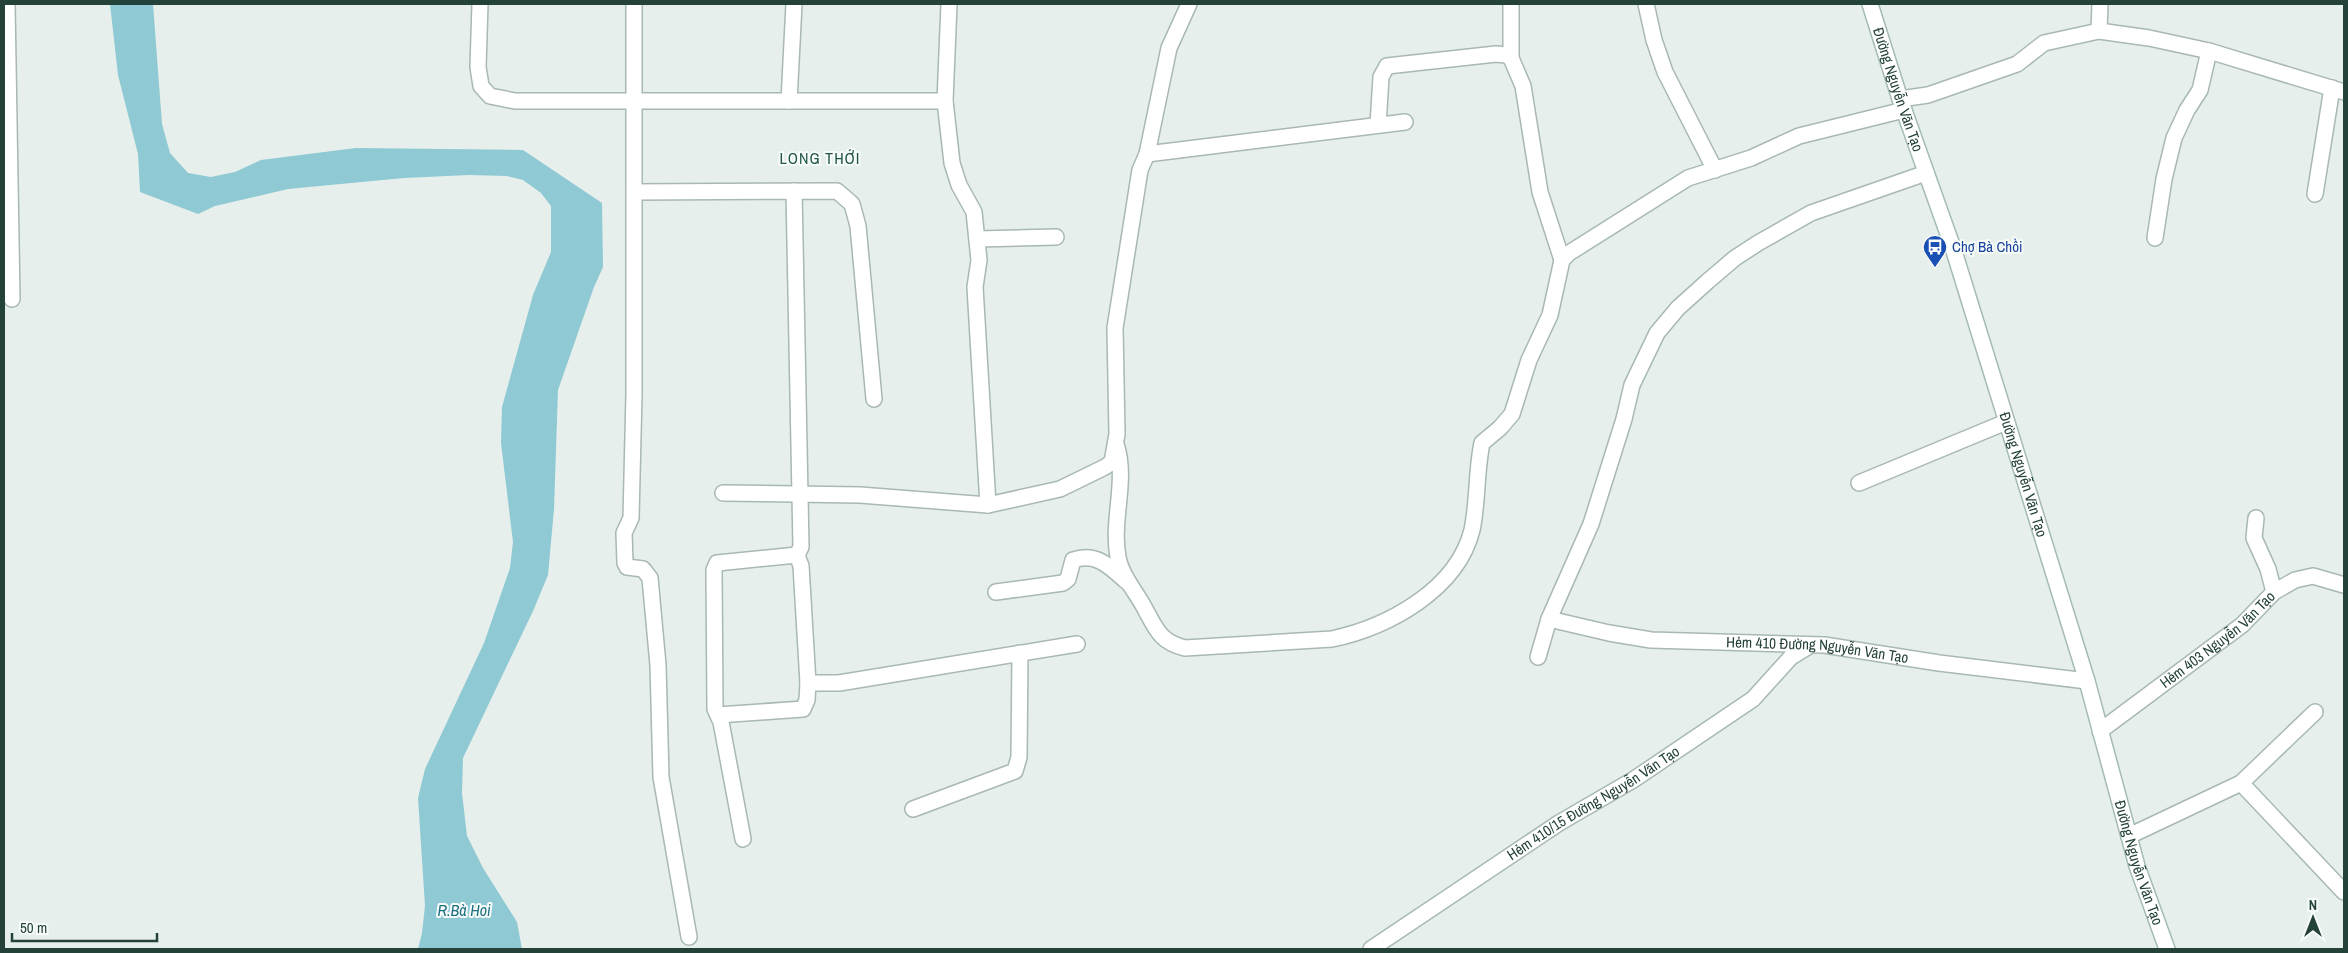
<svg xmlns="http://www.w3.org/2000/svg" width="2348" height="953" font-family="'Archivo Narrow',sans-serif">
	<rect width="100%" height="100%" fill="#e6efeb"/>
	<!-- water -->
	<path fill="#8ec9d4" d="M110 4H153L162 124 170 153 188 173 211 177 235 172 261 160 356 148 523 150 602 203 603 267 594 287 558 390 554 509 548 575 533 611 463 758 462 793 467 836 483 868 517 922 522 949H418L422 933 425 906 418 798 425 769 484 643 510 568 513 542 501 443 502 407 533 295 551 252V206L541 193 523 180 507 176 469 175 404 178 288 189 215 206 198 214 140 192 138 154 118 75Z"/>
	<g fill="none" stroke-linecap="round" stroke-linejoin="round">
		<!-- street casing -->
		<g stroke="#a8b8b2" stroke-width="18">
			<g id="street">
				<path d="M7 4 12 299"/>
				<path d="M480 4 478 67 481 86 490 96 515 101H945L949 4"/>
				<path d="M634 4V394L631 518 624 533 625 563 627 567 643 569 650 578 658 665 661 777 689 937"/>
				<path d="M1511 4V58"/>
				<path d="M1646 4 1654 40 1665 72 1715 170"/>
				<path d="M2099 31 2100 4"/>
				<path d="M1900 99 1928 95 2017 64 2044 43 2099 31 2149 38 2209 51 2344 92"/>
				<path d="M789 101 794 4"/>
				<path d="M945 101 952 163 959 185 974 212 979 260 975 287 988 505"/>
				<path d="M1378 125 1381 77 1387 66 1496 54 1506 55 1511 58 1523 86 1540 192 1562 260"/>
				<path d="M1147 154 1405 122"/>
				<path d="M794 191 801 547 797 555 801 566 808 683H839L1077 644"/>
				<path d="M634 192 837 191 852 204 858 226 874 399"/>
				<path d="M2315 194 2332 88"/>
				<path d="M2155 238 2164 179 2174 138 2187 110 2200 90 2209 51"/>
				<path d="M977 239 1056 237"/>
				<path d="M1116 444C1128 481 1111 519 1118 557 1121 575 1136 592 1144 607 1156 629 1160 642 1185 648L1332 639C1388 627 1457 590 1472 530 1478 502 1476 471 1482 443L1500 428 1512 414 1529 360 1550 315 1562 260 1569 253 1688 178 1751 158 1799 136 1904 110"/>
				<path d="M1859 483 2006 422"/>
				<path d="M723 493 860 495 988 505 1060 489 1105 467 1112 462 1117 434 1115 328 1140 170 1147 154 1169 48 1189 4"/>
				<path d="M2256 518 2254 538 2268 569 2274 592"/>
				<path d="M996 592 1063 583 1068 579 1073 560C1097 552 1110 567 1126 581"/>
				<path id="s1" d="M1549 619 1609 633 1651 640 1824 645 1939 663 2087 681"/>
				<path d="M1538 657 1549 619 1591 524 1624 419 1632 385 1657 333 1678 308 1708 281 1735 258 1758 243 1811 213 1926 173"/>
				<path d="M718 715 803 709 807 700 808 683"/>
				<path id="s2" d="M2100 731 2242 625 2274 592 2295 580 2313 576 2344 585"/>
				<path d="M2241 783 2344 892"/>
				<path d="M913 809 1015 771 1019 757 1020 653"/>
				<path d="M2129 836 2241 783 2315 712"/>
				<path d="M743 839 721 722 715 709 714 570 717 563 797 555"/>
				<path id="s3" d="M1371 949 1559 823 1633 780 1753 699 1791 657 1809 646"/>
			</g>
		</g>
		<!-- secondary casing -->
		<g stroke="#a4bbb3" stroke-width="18">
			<g id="secondary">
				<path id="s4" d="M1870 4 1900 99 1953 248 2087 681 2137 866 2167 949"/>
			</g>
		</g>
		<!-- street -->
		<use href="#street" stroke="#fff" stroke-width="15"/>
		<!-- secondary -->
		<use href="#secondary" stroke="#fff" stroke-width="15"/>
	</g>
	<!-- icons -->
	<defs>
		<g id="bus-pin" transform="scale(1.25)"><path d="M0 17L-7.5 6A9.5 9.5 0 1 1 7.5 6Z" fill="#1a4fb4" stroke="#f7fbf9"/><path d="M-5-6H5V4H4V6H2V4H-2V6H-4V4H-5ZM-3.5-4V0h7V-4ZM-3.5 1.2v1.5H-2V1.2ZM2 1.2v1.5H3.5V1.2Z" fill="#fff"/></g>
	</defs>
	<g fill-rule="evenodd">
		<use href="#bus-pin" x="1935" y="247"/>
	</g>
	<g text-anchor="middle" stroke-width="4" stroke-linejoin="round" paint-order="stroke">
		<!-- street labels -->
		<g font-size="15" fill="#24423a" stroke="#f7fbf9">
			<text dy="5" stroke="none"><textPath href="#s4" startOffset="90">Đường Nguyễn Văn Tạo</textPath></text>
			<text dy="5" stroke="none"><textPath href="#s4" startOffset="495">Đường Nguyễn Văn Tạo</textPath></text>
			<text dy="5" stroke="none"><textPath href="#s2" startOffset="149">Hẻm 403 Nguyễn Văn Tạo</textPath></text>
			<text dy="5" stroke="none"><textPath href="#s1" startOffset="271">Hẻm 410 Đường Nguyễn Văn Tạo</textPath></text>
			<text dy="5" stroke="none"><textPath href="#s3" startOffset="266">Hẻm 410/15 Đường Nguyễn Văn Tạo</textPath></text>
			<text dy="5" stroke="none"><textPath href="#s4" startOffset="900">Đường Nguyễn Văn Tạo</textPath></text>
		</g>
		<!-- transit labels -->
		<g font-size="15" fill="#164399" stroke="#f7fbf9" text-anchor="start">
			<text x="1952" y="252">Chợ Bà Chồi</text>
		</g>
		<!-- neighbourhood labels -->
		<g font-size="16" letter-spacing="1" fill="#1f5548" stroke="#f7fbf9">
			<text x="820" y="164">LONG THỚI</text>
		</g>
		<!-- water labels -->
		<g font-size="16" font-style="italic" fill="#1c6f80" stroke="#f7fbf9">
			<text x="464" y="916">R.Bà Hoi</text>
		</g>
	</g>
	<!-- border -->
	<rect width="2348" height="953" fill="none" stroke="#24423a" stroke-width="10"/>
	<!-- north arrow -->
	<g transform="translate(2313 918)" stroke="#f7fbf9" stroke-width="4" paint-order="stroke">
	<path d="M0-4L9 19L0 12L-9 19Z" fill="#24423a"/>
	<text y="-8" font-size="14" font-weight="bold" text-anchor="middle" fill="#24423a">N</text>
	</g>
	<!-- scale -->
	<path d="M12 933v8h145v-8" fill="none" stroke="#24423a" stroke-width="2.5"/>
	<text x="20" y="933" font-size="15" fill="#24423a" stroke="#f7fbf9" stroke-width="4" paint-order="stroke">50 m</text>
</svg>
